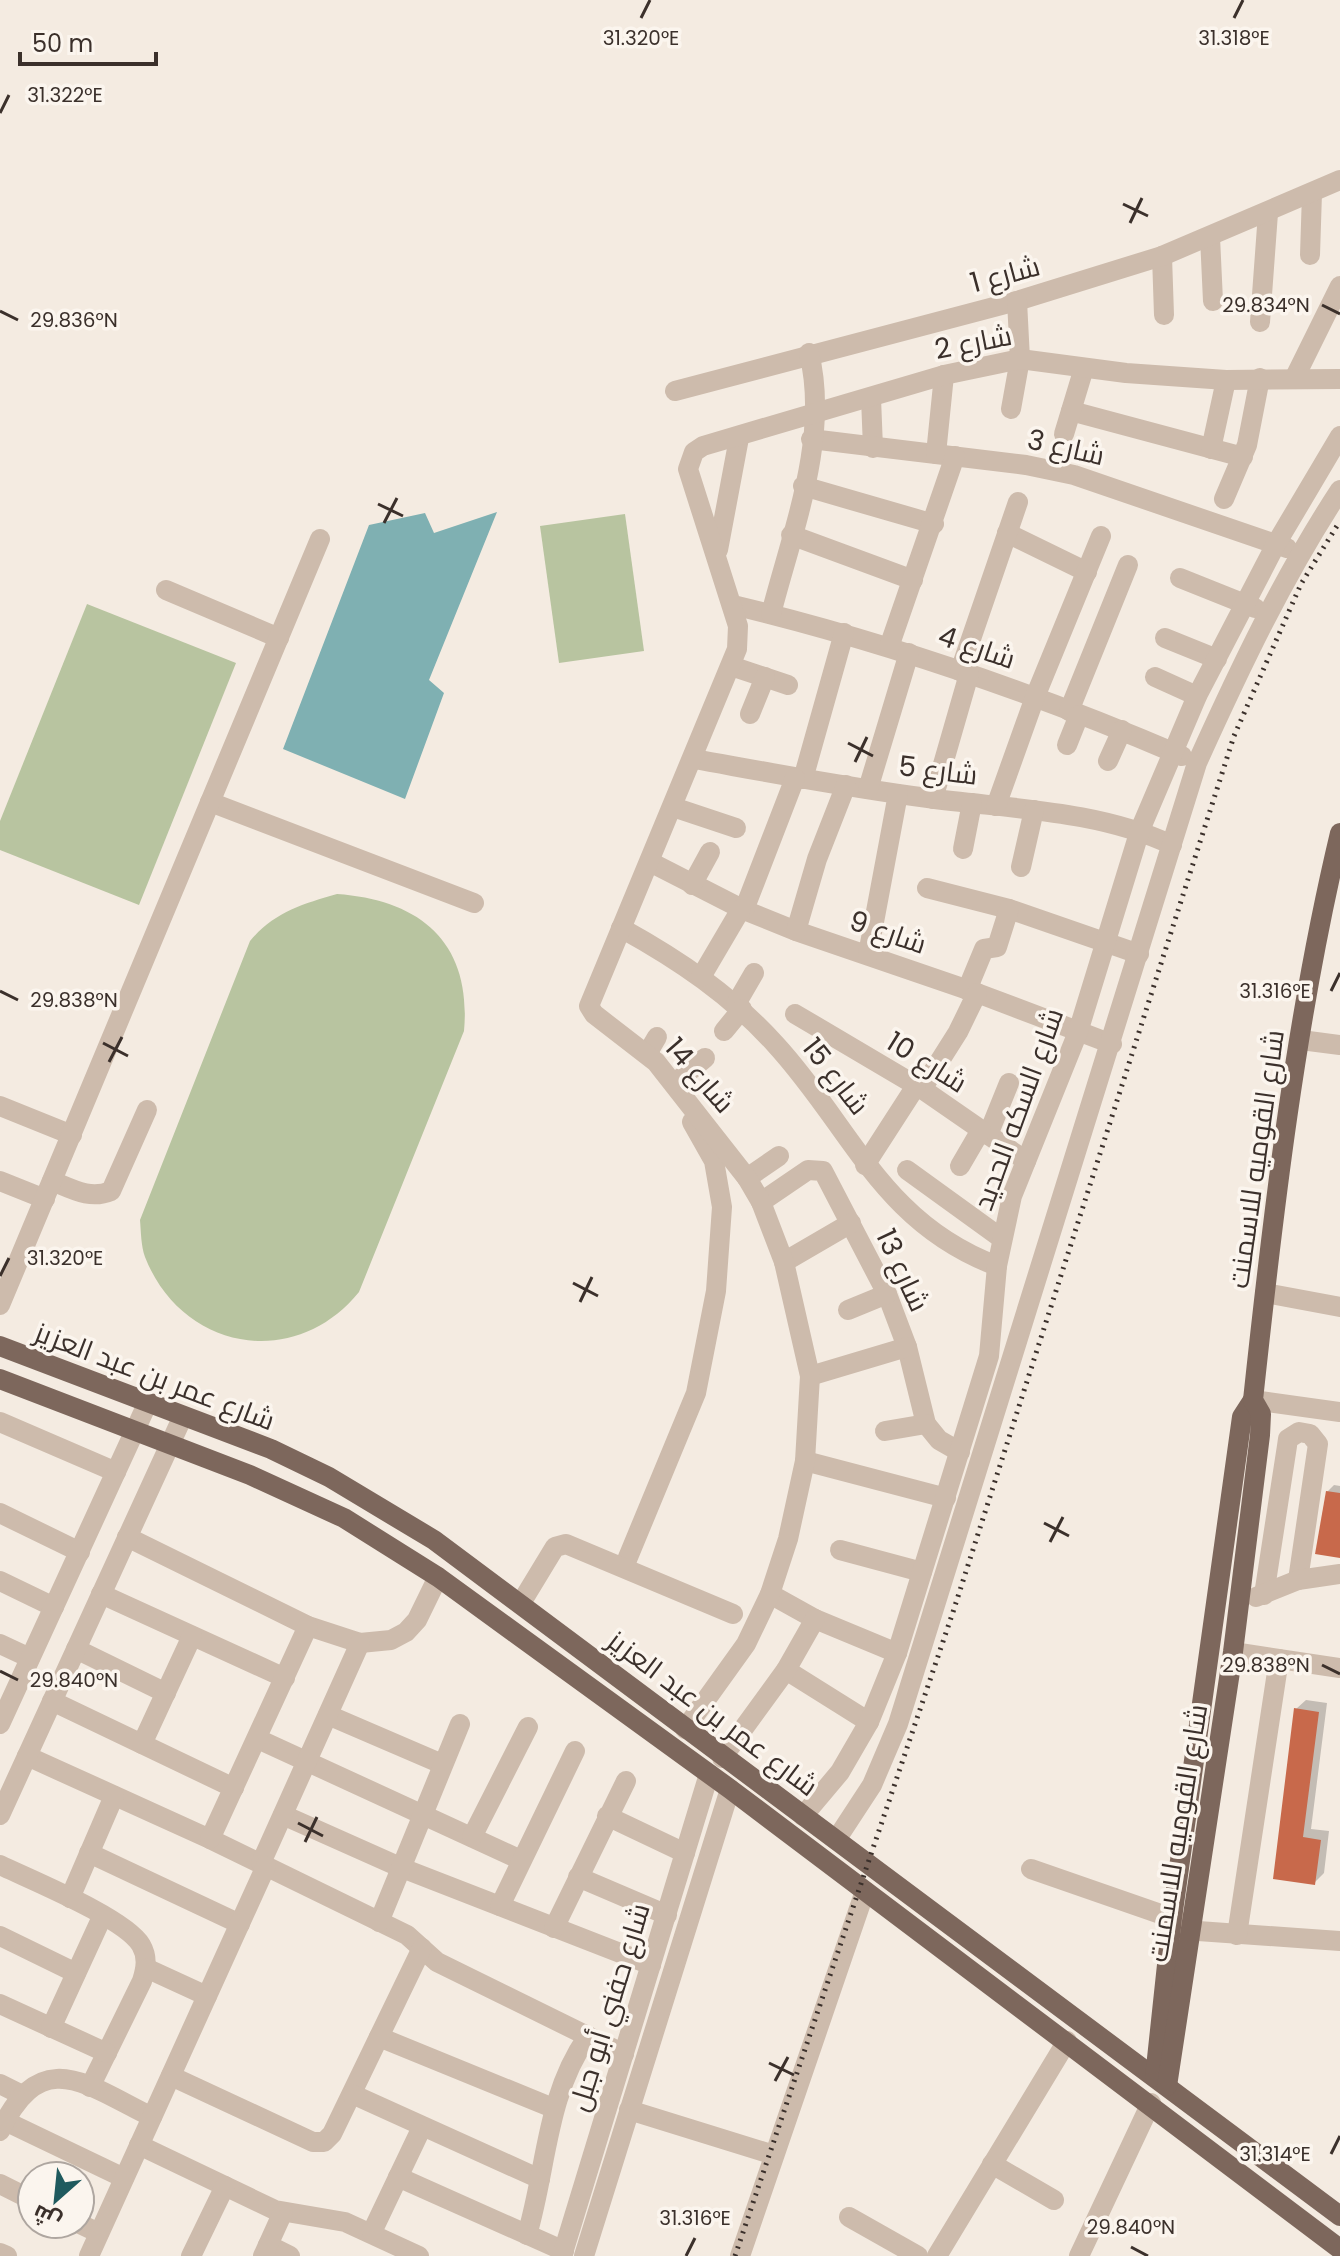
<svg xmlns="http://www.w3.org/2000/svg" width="1340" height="2256" font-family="Poppins,Cairo,sans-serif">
	<rect width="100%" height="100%" fill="#f4ebe1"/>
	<!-- green -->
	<g fill="#b8c4a0">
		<path d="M625 514 644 651 559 663 540 526Z"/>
		<path d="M87 604 236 663 139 905 0 850V821Z"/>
		<path d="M337 894C421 900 472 943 464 1031L359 1292C295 1371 182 1351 145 1257 141 1246 141 1232 140 1220L250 941C273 913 302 904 337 894Z"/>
	</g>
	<!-- water -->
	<path fill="#7fb0b2" d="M497 512 429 680 444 693 405 799 283 749 369 525 425 513 434 533Z"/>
	<!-- shadow -->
	<g fill="#0003">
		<path d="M1334 1485 1340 1486V1556L1327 1492Z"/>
		<path d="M1306 1700 1327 1703 1311 1829 1329 1831 1324 1873 1315 1882 1275 1877 1296 1709Z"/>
	</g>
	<!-- building -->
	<g fill="#c8694b">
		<path d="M1326 1491 1340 1493V1558L1315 1554Z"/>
		<path d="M1294 1708 1319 1712 1303 1837 1321 1840 1315 1885 1273 1879Z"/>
	</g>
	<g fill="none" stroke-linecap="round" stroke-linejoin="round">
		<!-- minor -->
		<g stroke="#cdbbac" stroke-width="20">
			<path d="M1210 237 1213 301"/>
			<path d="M1310 255 1312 193"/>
			<path d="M1162 256 1164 315"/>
			<path d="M1260 322 1268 213"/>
			<path d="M1294 379 1340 286"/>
			<path d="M675 391 1017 301 1162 256 1340 180"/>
			<path d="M871 398 873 448"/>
			<path d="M1011 409 1020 359 1017 301"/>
			<path d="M1071 411 1243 457"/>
			<path d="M1064 434 1084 368"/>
			<path d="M811 439 1026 465 1074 475 1287 548"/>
			<path d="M1211 449 1226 380"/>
			<path d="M936 454 944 375"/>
			<path d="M803 486 934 524"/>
			<path d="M1224 499 1247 445 1260 378"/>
			<path d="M1007 533 1087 572"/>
			<path d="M791 535 913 580"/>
			<path d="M718 550 739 438"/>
			<path d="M1180 578 1255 608"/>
			<path d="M166 590 279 638"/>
			<path d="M733 605C887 642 1037 694 1182 756"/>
			<path d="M771 614C792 532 830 437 809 353"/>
			<path d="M1165 638 1217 659"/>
			<path d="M889 647 955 456"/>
			<path d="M731 666 788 685"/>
			<path d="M960 671 1018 502"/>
			<path d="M1155 677 1197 696"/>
			<path d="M1069 711 1128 565"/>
			<path d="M750 714 765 677"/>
			<path d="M1067 745 1079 715"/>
			<path d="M694 759C772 773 850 788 928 798 1009 809 1098 810 1172 845"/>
			<path d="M1108 761 1122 730"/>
			<path d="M803 779 844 633"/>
			<path d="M868 789 909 653"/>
			<path d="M933 799 969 674"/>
			<path d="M210 802 474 903"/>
			<path d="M996 806 1035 697 1101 536"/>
			<path d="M673 807 736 828"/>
			<path d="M963 849 972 803"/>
			<path d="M650 862 744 910 796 931 977 993 1112 1044"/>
			<path d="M1021 867 1034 810"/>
			<path d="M692 885 710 852"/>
			<path d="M927 888 1009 909 1139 954"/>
			<path d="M744 910 795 778"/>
			<path d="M621 928C679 960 731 995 776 1045 852 1128 882 1223 997 1266"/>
			<path d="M796 931 817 859 846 785"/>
			<path d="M868 954 898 794"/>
			<path d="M701 977 741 909"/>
			<path d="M967 990 984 949 997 947 1009 909"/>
			<path d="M736 1004 754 973"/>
			<path d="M795 1014 922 1089 1026 1161"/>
			<path d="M724 1031 742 1009"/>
			<path d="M1301 1040 1340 1045"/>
			<path d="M647 1054 657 1037"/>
			<path d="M675 1083 705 1058"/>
			<path d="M922 1089 958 1032 977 993"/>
			<path d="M0 1106 72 1135"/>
			<path d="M988 1135 1009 1083"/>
			<path d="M865 1165 916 1086"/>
			<path d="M960 1166 981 1130"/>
			<path d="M907 1170 1001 1238"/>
			<path d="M747 1178 779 1156"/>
			<path d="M0 1181 45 1199"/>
			<path d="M52 1181C72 1189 90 1200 111 1191L147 1110"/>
			<path d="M761 1202 808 1170 823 1171 887 1294 907 1347 926 1424 939 1440 960 1452"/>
			<path d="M784 1262 851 1223"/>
			<path d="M1265 1293 1340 1307"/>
			<path d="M0 1305 320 539"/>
			<path d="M848 1310 887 1294"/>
			<path d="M810 1376 907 1347"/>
			<path d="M1253 1400 1340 1412"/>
			<path d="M0 1422 116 1472"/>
			<path d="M885 1431 926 1424"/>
			<path d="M805 1461 946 1498"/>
			<path d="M0 1513 80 1552"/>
			<path d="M127 1537 308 1626 360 1643 391 1640 406 1632 417 1620 438 1577"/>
			<path d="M840 1550 922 1572"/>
			<path d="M624 1567 696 1393 716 1291 722 1207 714 1161 692 1122"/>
			<path d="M0 1581 54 1607"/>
			<path d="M101 1594 285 1678"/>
			<path d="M770 1594 815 1619 897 1653"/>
			<path d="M1264 1595 1287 1446 1288 1439 1299 1432 1310 1434 1318 1444 1298 1580"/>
			<path d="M1256 1597 1298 1580 1340 1574"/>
			<path d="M521 1603 555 1547 566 1544 733 1614"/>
			<path d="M0 1644 30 1658"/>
			<path d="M76 1649 166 1693"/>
			<path d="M1233 1652 1340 1668"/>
			<path d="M786 1670 869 1722"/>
			<path d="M52 1701 234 1788"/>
			<path d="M328 1715 442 1764"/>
			<path d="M0 1724 148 1402"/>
			<path d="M685 1729 746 1644 770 1594 788 1539 805 1461 810 1376 784 1262 761 1202 747 1178 656 1062 594 1014 589 1006 737 649 738 626 688 469 694 452 703 446 944 375 1020 359 1126 373 1226 380 1340 379"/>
			<path d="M258 1739 521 1860"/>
			<path d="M142 1744 192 1636"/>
			<path d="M27 1756 210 1839 407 1935 437 1962 624 2054"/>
			<path d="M722 1758 786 1670 815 1619"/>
			<path d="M0 1815 183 1416"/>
			<path d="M283 1815 402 1868 651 1965"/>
			<path d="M607 1816 685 1853"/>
			<path d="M803 1816 840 1772 869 1722 897 1653 989 1356 997 1266 1012 1196 1078 1032 1140 830 1197 696 1276 544 1340 436"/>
			<path d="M472 1837 528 1727"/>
			<path d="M210 1839 308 1626"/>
			<path d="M836 1840 872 1785 898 1724 1197 763C1240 668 1283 577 1340 490"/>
			<path d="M89 1853 240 1924"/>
			<path d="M261 1863 360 1643"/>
			<path d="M0 1865C31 1880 125 1918 141 1945 148 1957 146 1968 142 1981L90 2087"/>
			<path d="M1031 1869 1172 1918 1198 1931 1340 1941"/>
			<path d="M578 1877 667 1915"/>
			<path d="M70 1898 114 1796"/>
			<path d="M500 1906 575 1751"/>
			<path d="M379 1922 460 1724"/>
			<path d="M554 1928 626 1781"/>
			<path d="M1237 1935 1279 1659"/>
			<path d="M0 1936 76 1973"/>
			<path d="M146 1968 207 1996"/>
			<path d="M0 2004 107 2053"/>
			<path d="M51 2028 102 1917"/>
			<path d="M379 2037 553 2108"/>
			<path d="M171 2076 313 2142H324L332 2134 422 1948"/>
			<path d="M0 2084 22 2095"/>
			<path d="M352 2094 540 2179"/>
			<path d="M629 2110 774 2155"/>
			<path d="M5 2121 124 2178"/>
			<path d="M0 2131C42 2044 86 2085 152 2117"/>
			<path d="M139 2145 275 2210 345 2222 419 2256"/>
			<path d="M992 2164 1054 2200"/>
			<path d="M398 2177 564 2251"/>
			<path d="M0 2184 32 2200"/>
			<path d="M849 2217 918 2256"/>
			<path d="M80 2224 99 2233"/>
			<path d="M372 2232 422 2127"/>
			<path d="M527 2235C547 2167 546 2095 588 2036"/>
			<path d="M268 2245 290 2256"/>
			<path d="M0 2253 7 2256"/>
			<path d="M89 2256 266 1866"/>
			<path d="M191 2256 225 2186"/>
			<path d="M263 2256 283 2212"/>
			<path d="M562 2256 709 1774"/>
			<path d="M584 2256 730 1789"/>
			<path d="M740 2256 865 1891"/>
			<path d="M937 2256 1067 2041"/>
			<path d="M1079 2256 1151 2103"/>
		</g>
		<!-- major -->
		<g stroke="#7d675c" stroke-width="20">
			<path d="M0 1346 271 1449 329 1477 434 1540 1340 2216"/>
			<path d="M0 1379 250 1475 344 1518 438 1577 730 1789 1340 2249"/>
			<path d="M1155 2077 1172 1918 1242 1417 1253 1400"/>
			<path d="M1167 2086 1233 1652 1260 1435 1261 1414 1253 1400C1273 1213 1296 1017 1340 833"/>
		</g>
		<!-- rail -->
		<path stroke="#3b302b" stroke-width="5" stroke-dasharray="2 6" stroke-linecap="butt" d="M735 2256 953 1612 1234 736 1301 584 1340 521"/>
	</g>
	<!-- ticks -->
	<path fill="none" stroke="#3b302b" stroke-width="3" d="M641 18 650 0M1234 18 1243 0M0 113 9 95M1123 204 1148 216M1130 223 1142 198M1322 305 1340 314M0 311 18 320M378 504 403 516M384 523 397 498M848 743 873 756M855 762 867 737M0 991 18 1000M1331 991 1340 973M103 1043 128 1056M109 1062 122 1037M0 1276 9 1258M573 1283 598 1296M580 1302 592 1277M1044 1523 1069 1536M1050 1542 1063 1517M1322 1665 1340 1674M0 1671 18 1680M298 1823 323 1836M305 1842 317 1817M769 2063 794 2075M775 2081 788 2057M1331 2154 1340 2136M1131 2247 1148 2256M686 2256 695 2238"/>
	<g text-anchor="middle" stroke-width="7" stroke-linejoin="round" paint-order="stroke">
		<!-- street labels -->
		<g font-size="28" fill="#3b302b" stroke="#fbf5ee">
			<text transform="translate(1005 274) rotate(-15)" y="10">شارع 1</text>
			<text transform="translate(973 342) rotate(-11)" y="10">شارع 2</text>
			<text transform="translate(1066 447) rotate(13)" y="10">شارع 3</text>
			<text transform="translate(977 647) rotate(19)" y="10">شارع 4</text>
			<text transform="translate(938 770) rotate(7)" y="10">شارع 5</text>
			<text transform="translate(888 932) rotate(19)" y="10">شارع 9</text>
			<text transform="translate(927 1062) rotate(32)" y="10">شارع 10</text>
			<text transform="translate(700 1075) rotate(49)" y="10">شارع 14</text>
			<text transform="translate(836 1076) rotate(52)" y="10">شارع 15</text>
			<text transform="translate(1018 1109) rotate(-70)" y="10">شارع السكه الحديد</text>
			<text transform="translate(1256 1159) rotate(-82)" y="10">شارع القوميه للاسمنت</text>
			<text transform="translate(903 1270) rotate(65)" y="10">شارع 13</text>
			<text transform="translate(155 1376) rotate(21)" y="10">شارع عمر بن عبد العزيز</text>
			<text transform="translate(713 1713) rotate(37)" y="10">شارع عمر بن عبد العزيز</text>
			<text transform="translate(1177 1833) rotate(-81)" y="10">شارع القوميه للاسمنت</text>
			<text transform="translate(609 2007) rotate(-73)" y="10">شارع حفني أبو جبل</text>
		</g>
	</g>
	<g font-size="20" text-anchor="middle" fill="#3b302b" stroke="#fbf5ee" stroke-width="7" stroke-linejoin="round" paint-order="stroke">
		<text x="641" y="45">31.320°E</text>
		<text x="1234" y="45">31.318°E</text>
		<text x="65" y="102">31.322°E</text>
		<text x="1266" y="312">29.834°N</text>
		<text x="74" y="327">29.836°N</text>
		<text x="1275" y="998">31.316°E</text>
		<text x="74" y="1007">29.838°N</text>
		<text x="65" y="1265">31.320°E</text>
		<text x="1266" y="1672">29.838°N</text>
		<text x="74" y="1687">29.840°N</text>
		<text x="1275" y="2161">31.314°E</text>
		<text x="695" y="2225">31.316°E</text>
		<text x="1131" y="2234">29.840°N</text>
	</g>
	<!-- north arrow -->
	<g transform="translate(56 2200) rotate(207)"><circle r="38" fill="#fbf5ee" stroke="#aea6a0" stroke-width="2"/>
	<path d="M0-6L14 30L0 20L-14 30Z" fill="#1f5a5e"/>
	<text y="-12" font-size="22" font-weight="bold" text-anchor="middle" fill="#3b302b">ش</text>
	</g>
	<!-- scale -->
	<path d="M20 52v12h136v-12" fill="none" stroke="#3b302b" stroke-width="4"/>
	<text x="32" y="52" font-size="24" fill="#3b302b" stroke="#fbf5ee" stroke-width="6" paint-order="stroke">50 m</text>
</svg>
